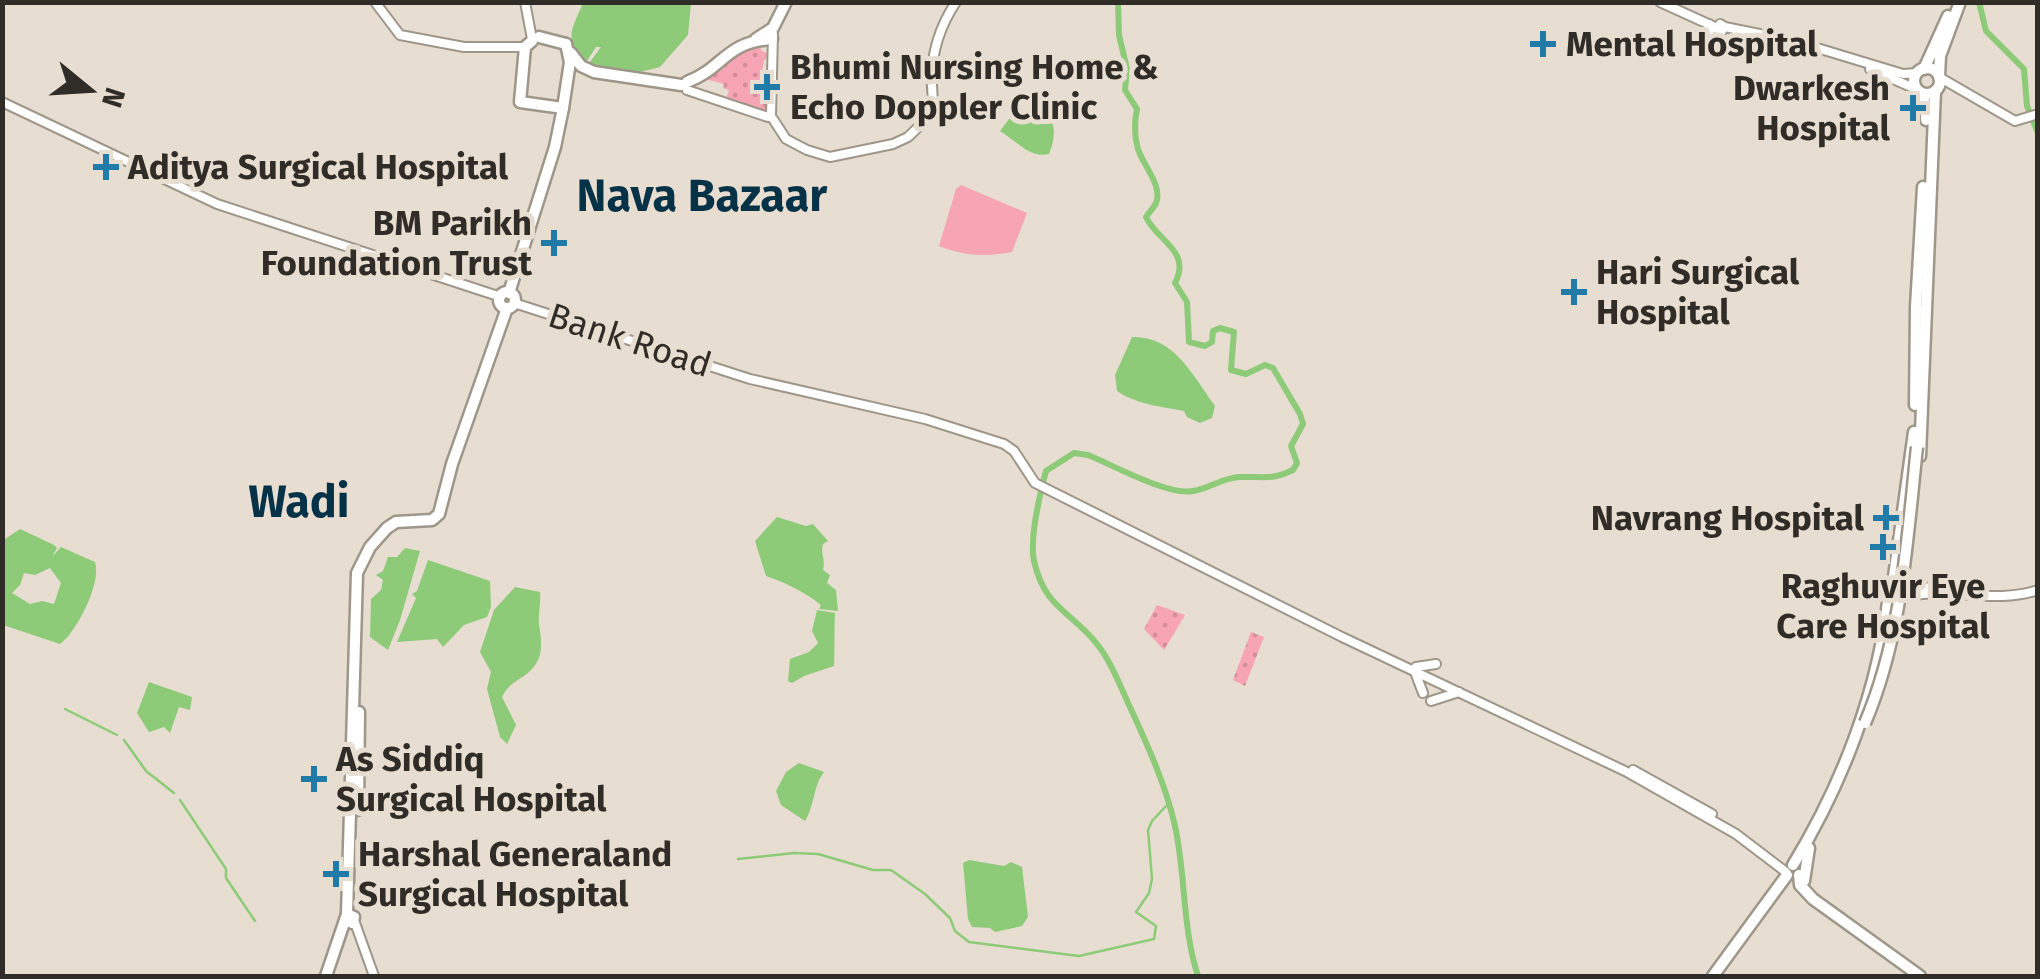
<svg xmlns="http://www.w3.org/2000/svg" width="2040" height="979" font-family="'Fira Sans',sans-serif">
	<defs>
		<pattern id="park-dots" width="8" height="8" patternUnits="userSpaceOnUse" patternTransform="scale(2.5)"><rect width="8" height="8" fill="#f7a4b4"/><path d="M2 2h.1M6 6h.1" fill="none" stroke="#d48d9b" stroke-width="1.8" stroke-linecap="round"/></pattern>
	</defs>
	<rect width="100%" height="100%" fill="#e7ddd1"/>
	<!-- grass -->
	<path fill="#f7a4b4" d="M961 185 1027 213 1012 252C984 257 965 256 939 246L956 189Z"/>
	<!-- park -->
	<g fill="url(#park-dots)">
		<path d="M758 44 762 51 769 54 764 61 758 91 766 92V107L769 109 765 111 726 99 729 90 723 88 724 84 705 79 727 56Z"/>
		<path d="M1157 605 1185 615 1164 650 1144 629Z"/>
		<path d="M1251 632 1264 637 1245 686 1233 680Z"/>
	</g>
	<!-- water -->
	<g fill="#8ecb79" fill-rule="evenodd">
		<path d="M583 3H691L688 35 660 67 628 75 587 66 601 47H596L585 64C564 38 571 31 583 3Z"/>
		<path d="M1045 100C1053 121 1058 132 1049 154 1029 159 1016 140 1000 131L1009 119Z"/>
		<path d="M1132 337C1175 336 1193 376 1215 406L1212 418 1200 423 1187 417 1184 411C1163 407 1135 404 1117 391L1115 375Z"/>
		<path d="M777 517 806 526 813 524 828 541 823 544C820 554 826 560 823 570L830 575 827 583 836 590 838 611 819 609 821 605C804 592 789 584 766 576L755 541Z"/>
		<path d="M20 529 54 545 57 548 52 557 61 547 95 562C102 583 76 633 60 644L3 625 5 539ZM50 568 61 583 54 604 42 601 30 604 12 593 20 585 24 573 35 575Z"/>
		<path d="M405 548 420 551 400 620 388 650 370 637 371 599 381 590 383 580 376 575 383 571 388 557H397Z"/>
		<path d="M428 560 490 581 491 607 487 617 464 625 443 647 437 639 397 642 416 598 412 594 417 591Z"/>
		<path d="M515 587 540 592C541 603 538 616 539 624 541 640 545 656 531 670 521 680 509 682 502 697L516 725 507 744 500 737 487 689 491 672 480 652 494 610Z"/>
		<path d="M817 610 835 613C834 632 835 648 834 666L804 676 792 683 788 681 790 659 809 652 818 643 812 631Z"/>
		<path d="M149 682 192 697 190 710 179 707 170 733 164 727 149 732 137 713Z"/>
		<path d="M799 763 824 772C813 786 815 805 805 821L781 805 776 791 786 772Z"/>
		<path d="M969 860 1004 866 1011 862 1022 867 1028 917 1022 926 995 932 990 928 972 927 968 919 963 863Z"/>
	</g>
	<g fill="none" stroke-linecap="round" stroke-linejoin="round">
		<!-- stream -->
		<g stroke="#8ecb79" stroke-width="2.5">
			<path d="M65 709 117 735"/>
			<path d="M124 740 146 771 174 793"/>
			<path d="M180 800 226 869V878L255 921"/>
			<path d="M738 859 794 853 818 854 873 870H891L925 894 950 918 955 931 969 942 1079 956 1154 939 1156 926 1136 912 1149 893 1152 879 1148 830 1152 821 1167 805"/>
		</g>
		<!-- river -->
		<g stroke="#8ecb79" stroke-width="6">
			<path d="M1118 2 1119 35 1127 69 1125 90 1137 109C1134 123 1134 135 1138 149 1143 165 1163 186 1156 203 1154 208 1149 212 1146 217 1157 241 1192 251 1175 283L1187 302 1189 342 1205 346 1212 342 1213 331 1220 328 1234 332 1231 370 1246 374 1265 365 1273 368 1300 414 1303 424 1291 446 1297 463 1293 470C1270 481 1262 476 1239 477 1222 478 1210 488 1193 491 1168 496 1113 465 1088 455L1074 453 1046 471C1040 494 1029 538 1034 561 1045 609 1070 610 1097 644 1110 660 1120 685 1129 705 1146 742 1166 785 1175 826 1186 876 1182 928 1198 976"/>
			<path d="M1979 2 1986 31 2024 69 2027 106 2038 133"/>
		</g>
		<!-- secondary casing -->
		<g stroke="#9f968a" stroke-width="12">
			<g id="secondary">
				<path d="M375 2 400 35 464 47H525"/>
				<path d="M525 2 532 39"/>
				<path d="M1660 2 1717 28"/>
				<path d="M1709 24 1711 45"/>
				<path d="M1725 27 1720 24 1717 29 1721 32 1725 27 1794 41 1903 74 1917 73"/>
				<path d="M1870 69 1916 89"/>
				<path d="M1939 77 2015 121 2038 114"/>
				<path d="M687 90 768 117"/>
				<path d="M2 102 217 204 501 297"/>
				<path d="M771 115 773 34"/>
				<path d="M773 119 786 139 807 150 830 157 893 144 908 137 935 111C927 72 934 35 956 2"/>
				<path d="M514 303 750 379 925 419 1004 444 1014 451 1035 483 1342 637 1627 772 1736 834 1786 872"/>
				<path d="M1903 586 1949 589"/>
				<path d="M1903 597C1947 586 1994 605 2038 590"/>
				<path d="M1416 667 1436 664"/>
				<path d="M1415 672 1423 693"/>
				<path d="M1431 701 1459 692"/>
				<path d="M1633 770 1712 814"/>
				<path d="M354 920 374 976"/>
			</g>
		</g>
		<!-- primary casing -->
		<g stroke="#9f968a" stroke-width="15">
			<g id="primary">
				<path d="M539 37 566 44"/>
				<path d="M756 39 773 28 786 2"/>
				<path d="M532 41 525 47 520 102 563 108 570 62 566 44"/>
				<path d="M571 53 581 66 594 72 681 85"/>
				<circle cx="1927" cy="81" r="13"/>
				<path d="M1924 69 1948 16"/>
				<path d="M1939 77 1940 56 1960 2"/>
				<path d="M687 82C724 68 725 42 772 39"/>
				<path d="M1920 92 1926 106V120"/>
				<circle cx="507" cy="300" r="8"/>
				<path d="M509 293 555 147 563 108"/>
				<path d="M1915 405 1916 307 1923 187"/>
				<path d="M1920 456 1935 91"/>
				<path d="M1893 584 1914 432"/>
				<path d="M358 810 359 712"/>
				<path d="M1793 865C1843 783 1879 689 1889 593"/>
				<path d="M1799 875 1800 885 1813 899 1920 976"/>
				<path d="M1804 881 1809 848"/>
				<path d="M347 914 357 573 370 547 387 528 396 522 432 520 439 514 452 464 507 308"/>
				<path d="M347 914 354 917 352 923 345 920Z"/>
				<path d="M326 976 345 920"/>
				<path d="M1713 976 1787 875"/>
			</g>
		</g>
		<!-- secondary -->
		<use href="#secondary" stroke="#fff" stroke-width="8"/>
		<!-- primary -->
		<use href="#primary" stroke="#fff" stroke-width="10"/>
		<!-- primary-bridge casing -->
		<g stroke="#9f968a" stroke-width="15" stroke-linecap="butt">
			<path id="primary-bridge" d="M1865 723C1902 636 1907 541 1917 447"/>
		</g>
		<!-- primary-bridge -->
		<use href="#primary-bridge" stroke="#fff" stroke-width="10"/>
	</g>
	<!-- markers -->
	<g fill="#207ba9" stroke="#e7ddd1" stroke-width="4">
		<path d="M1538 29h10v10h10v10h-10v10h-10v-10h-10v-10h10z"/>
		<path d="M762 72h10v10h10v10h-10v10h-10v-10h-10v-10h10z"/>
		<path d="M1908 93h10v10h10v10h-10v10h-10v-10h-10v-10h10z"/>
		<path d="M101 152h10v10h10v10h-10v10h-10v-10h-10v-10h10z"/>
		<path d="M549 228h10v10h10v10h-10v10h-10v-10h-10v-10h10z"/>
		<path d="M1569 277h10v10h10v10h-10v10h-10v-10h-10v-10h10z"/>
		<path d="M1881 503h10v10h10v10h-10v10h-10v-10h-10v-10h10z"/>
		<path d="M1878 532h10v10h10v10h-10v10h-10v-10h-10v-10h10z"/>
		<path d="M309 764h10v10h10v10h-10v10h-10v-10h-10v-10h10z"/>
		<path d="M331 859h10v10h10v10h-10v10h-10v-10h-10v-10h10z"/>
	</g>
	<g text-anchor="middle" stroke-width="10" stroke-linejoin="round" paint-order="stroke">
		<!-- poi labels -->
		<g font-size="35" font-weight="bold" fill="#302c27" stroke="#e7ddd1" text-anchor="start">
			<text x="1566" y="56">Mental Hospital</text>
			<text x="790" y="79">Bhumi Nursing Home &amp;<tspan x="790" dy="40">Echo Doppler Clinic</tspan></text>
			<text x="1890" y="100" text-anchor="end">Dwarkesh<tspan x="1890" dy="40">Hospital</tspan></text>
			<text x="128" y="179">Aditya Surgical Hospital</text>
			<text x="532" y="235" text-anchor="end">BM Parikh<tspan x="532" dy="40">Foundation Trust</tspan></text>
			<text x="1596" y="284">Hari Surgical<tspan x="1596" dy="40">Hospital</tspan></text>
			<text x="1864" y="530" text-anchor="end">Navrang Hospital</text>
			<text x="1883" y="598" text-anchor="middle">Raghuvir Eye<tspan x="1883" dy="40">Care Hospital</tspan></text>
			<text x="336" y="771">As Siddiq<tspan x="336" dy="40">Surgical Hospital</tspan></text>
			<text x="358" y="866">Harshal Generaland<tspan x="358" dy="40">Surgical Hospital</tspan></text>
		</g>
		<!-- street labels -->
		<g font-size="35" fill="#302c27" stroke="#e7ddd1">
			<text transform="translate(630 340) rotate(18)" y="12">Bank Road</text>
		</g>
		<!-- district labels -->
		<g font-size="45" font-weight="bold" fill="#063248" stroke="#e7ddd1">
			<text x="702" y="211">Nava Bazaar</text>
			<text x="299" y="517">Wadi</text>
		</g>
	</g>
	<!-- border -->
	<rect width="2040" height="979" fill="none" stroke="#302c27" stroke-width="10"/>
	<!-- north arrow -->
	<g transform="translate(90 90) rotate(108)" stroke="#e7ddd1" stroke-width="8" paint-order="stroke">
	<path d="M0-8L18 38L0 25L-18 38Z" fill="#302c27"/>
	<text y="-15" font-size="28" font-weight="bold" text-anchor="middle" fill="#302c27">N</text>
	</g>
</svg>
